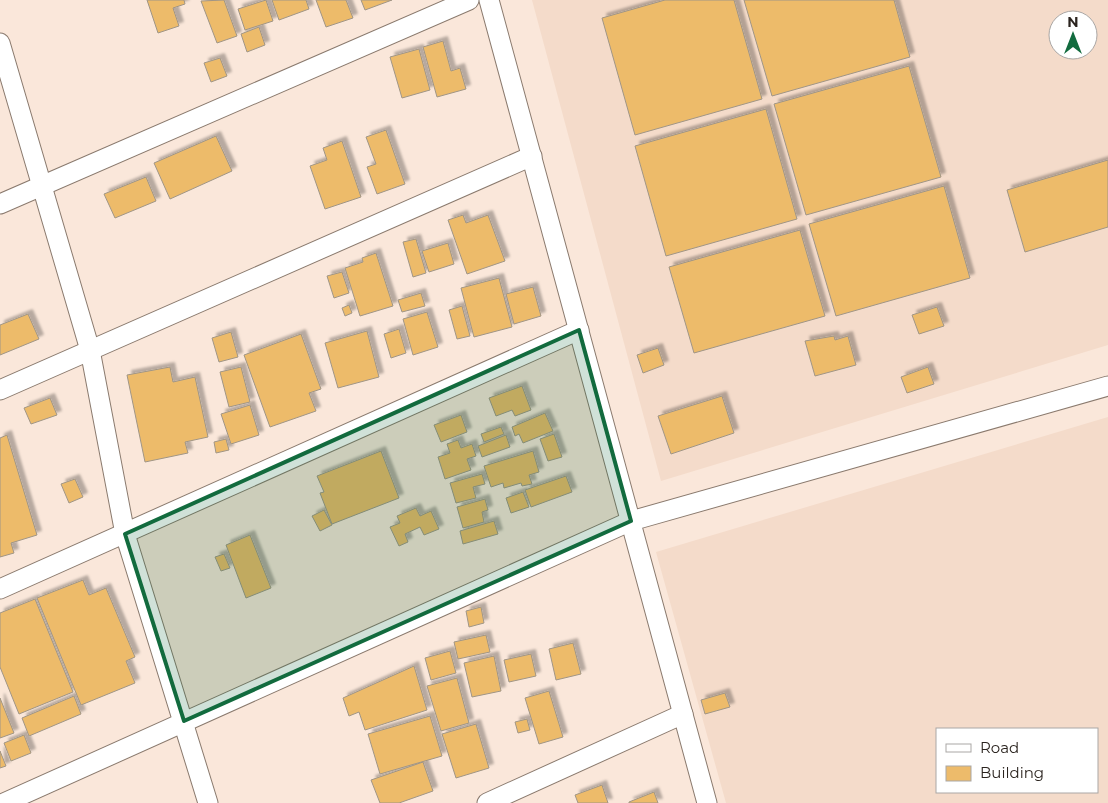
<svg xmlns="http://www.w3.org/2000/svg" width="1108" height="803" font-family="Montserrat,sans-serif">
	<defs>
		<filter id="shadow"><feDropShadow dx="4.5" dy="-4.5" stdDeviation="1" flood-color="#0004"/></filter>
	</defs>
	<rect width="100%" height="100%" fill="#fae7da"/>
	<!-- built -->
	<g fill="#f4dbca" fill-rule="evenodd">
		<path d="M532 0H1108V345L661 481ZM1058 20H1088V50H1058Z"/>
		<path d="M1108 417V803H726L656 552ZM937 729H1097V792H937Z"/>
	</g>
	<!-- building -->
	<g fill="#edbb6b" stroke="#a09585" filter="url(#shadow)">
		<path d="M147 0H184L185 4 173 8 179 26 158 33Z"/>
		<path d="M224 0 237 36 217 43 201 1Z"/>
		<path d="M266 0 273 21 245 30 238 9Z"/>
		<path d="M272 0H306L309 9 279 20Z"/>
		<path d="M316 0H346L353 18 326 27Z"/>
		<path d="M361 0H392L365 10Z"/>
		<path d="M665 0H734L762 99 635 135 602 18Z"/>
		<path d="M744 0H894L910 57 772 96Z"/>
		<path d="M259 27 265 45 247 52 241 34Z"/>
		<path d="M443 41 451 71 460 68 466 89 437 97 423 47Z"/>
		<path d="M419 49 430 90 402 98 390 57Z"/>
		<path d="M220 58 227 76 211 82 204 63Z"/>
		<path d="M909 66 941 177 806 215 774 104Z"/>
		<path d="M766 109 797 219 666 256 635 146Z"/>
		<path d="M386 130 405 184 377 194 367 167 376 164 366 137Z"/>
		<path d="M216 136 232 171 170 199 154 163Z"/>
		<path d="M342 141 361 197 325 209 310 166 327 160 323 148Z"/>
		<path d="M1108 160V227L1025 252 1007 190Z"/>
		<path d="M146 177 156 201 115 218 104 194Z"/>
		<path d="M944 186 970 278 836 316 809 224Z"/>
		<path d="M463 215 466 223 488 215 505 261 467 274 448 220Z"/>
		<path d="M800 230 825 316 694 353 669 267Z"/>
		<path d="M416 239 426 273 413 277 403 242Z"/>
		<path d="M448 243 454 264 429 272 422 251Z"/>
		<path d="M376 253 393 306 360 316 345 268 363 262 362 258Z"/>
		<path d="M342 272 349 293 334 298 327 276Z"/>
		<path d="M499 278 512 327 474 337 461 288Z"/>
		<path d="M533 287 541 316 514 324 506 294Z"/>
		<path d="M421 293 425 306 402 312 398 300Z"/>
		<path d="M349 305 352 313 345 316 342 308Z"/>
		<path d="M462 306 470 336 457 339 449 310Z"/>
		<path d="M937 307 944 326 919 334 912 315Z"/>
		<path d="M427 312 438 347 413 355 403 319Z"/>
		<path d="M28 314 39 339 0 355V325Z"/>
		<path d="M399 329 406 353 391 358 384 334Z"/>
		<path d="M367 331 379 377 338 388 325 343Z"/>
		<path d="M231 332 238 357 219 362 212 338Z"/>
		<path d="M301 334 321 389 309 393 316 411 270 427 244 355Z"/>
		<path d="M834 336 835 340 848 336 856 365 815 376 805 341Z"/>
		<path d="M658 348 664 365 643 373 637 355Z"/>
		<path d="M170 367 173 382 195 377 208 437 185 442 188 453 145 462 127 375Z"/>
		<path d="M241 367 250 402 229 407 220 372Z"/>
		<path d="M928 367 934 384 907 393 901 377Z"/>
		<path d="M522 386 531 410 515 416 512 410 496 416 489 398Z"/>
		<path d="M722 396 734 433 671 454 658 416Z"/>
		<path d="M50 398 57 415 31 424 24 408Z"/>
		<path d="M250 405 259 435 231 444 221 414Z"/>
		<path d="M545 413 553 431 523 443 519 434 515 436 512 427Z"/>
		<path d="M461 415 467 432 441 442 434 425Z"/>
		<path d="M501 427 504 434 484 442 481 434Z"/>
		<path d="M554 434 562 457 548 461 540 439Z"/>
		<path d="M7 435 37 535 11 543 14 553 0 557V438Z"/>
		<path d="M506 435 510 447 482 457 478 446Z"/>
		<path d="M226 439 229 450 216 453 214 442Z"/>
		<path d="M458 440 461 448 472 444 476 456 467 459 471 470 445 479 438 457 450 453 447 444Z"/>
		<path d="M381 451 399 498 332 524 320 493 324 492 317 476Z"/>
		<path d="M533 451 539 472 529 475 532 484 522 486 521 483 504 488 503 483 491 487 484 466Z"/>
		<path d="M482 474 485 484 473 487 476 498 456 503 450 483Z"/>
		<path d="M566 476 572 492 531 507 525 490Z"/>
		<path d="M75 479 83 497 69 503 61 484Z"/>
		<path d="M523 492 529 507 511 513 506 498Z"/>
		<path d="M485 499 488 510 482 512 484 522 463 528 457 507Z"/>
		<path d="M416 508 420 516 431 511 439 529 424 535 420 527 405 534 408 542 399 546 390 527 400 523 397 516Z"/>
		<path d="M324 510 332 525 320 531 312 516Z"/>
		<path d="M494 521 498 534 463 544 460 531Z"/>
		<path d="M250 535 271 588 246 598 226 545Z"/>
		<path d="M224 554 230 568 221 571 215 557Z"/>
		<path d="M83 580 89 595 106 588 135 657 126 661 135 683 81 705 37 598Z"/>
		<path d="M35 599 73 692 19 714 0 667V613Z"/>
		<path d="M481 607 484 623 469 627 466 611Z"/>
		<path d="M486 635 490 652 458 659 454 642Z"/>
		<path d="M573 643 581 674 556 680 549 649Z"/>
		<path d="M450 651 456 673 431 680 425 658Z"/>
		<path d="M531 654 536 676 509 682 504 660Z"/>
		<path d="M494 656 501 691 472 697 464 663Z"/>
		<path d="M414 666 427 710 365 730 359 712 349 716 343 698Z"/>
		<path d="M457 678 469 723 441 731 427 686Z"/>
		<path d="M549 691 563 737 539 744 525 698Z"/>
		<path d="M725 693 730 707 705 714 701 700Z"/>
		<path d="M74 696 81 714 29 736 22 718Z"/>
		<path d="M0 698 14 733 0 738Z"/>
		<path d="M430 716 442 756 380 774 368 734Z"/>
		<path d="M527 719 530 730 518 733 515 722Z"/>
		<path d="M476 724 489 768 456 778 442 734Z"/>
		<path d="M24 735 31 753 11 761 4 743Z"/>
		<path d="M0 751 6 766 0 768Z"/>
		<path d="M423 762 433 791 399 803H380L371 780Z"/>
		<path d="M602 785 608 803H578L575 795Z"/>
		<path d="M654 792 658 803H629V802Z"/>
	</g>
	<g fill="none" stroke-linecap="round" stroke-linejoin="round">
		<!-- minor casing -->
		<g stroke="#8a7a6e" stroke-width="21">
			<g id="minor">
				<path d="M489 0 707 803"/>
				<path d="M0 43 90 350 125 534 208 803"/>
				<path d="M0 204 469 0"/>
				<path d="M0 390 532 156"/>
				<path d="M0 589 579 330"/>
				<path d="M4 803 631 521 1108 386"/>
				<path d="M487 803 683 714"/>
			</g>
		</g>
		<!-- minor -->
		<use href="#minor" stroke="#fff" stroke-width="19"/>
	</g>
	<!-- marked area -->
	<path fill="#126b3e" fill-opacity="0.2" stroke="#126b3e" stroke-width="4" stroke-linejoin="round" d="M579 330 631 521 184 721 125 534Z"/>
	<!-- legend -->
	<rect x="936" y="728" width="162" height="65" fill="#ffffff" stroke="#aaa7a5"/>
	<rect x="946" y="744" width="25" height="8" fill="#ffffff" stroke="#aaa7a5"/>
	<text x="980" y="753" font-size="15" fill="#2b241f">Road</text>
	<rect x="946" y="766" width="25" height="15" fill="#edbb6b" stroke="#aaa7a5"/>
	<text x="980" y="778" font-size="15" fill="#2b241f">Building</text>
	<!-- north arrow -->
	<g transform="translate(1073 35)"><circle r="24" fill="#ffffff" stroke="#aaa7a5"/>
	<path d="M0-4L9 19L0 12L-9 19Z" fill="#126b3e"/>
	<text y="-8" font-size="14" font-weight="bold" text-anchor="middle" fill="#2b241f">N</text>
	</g>
</svg>
